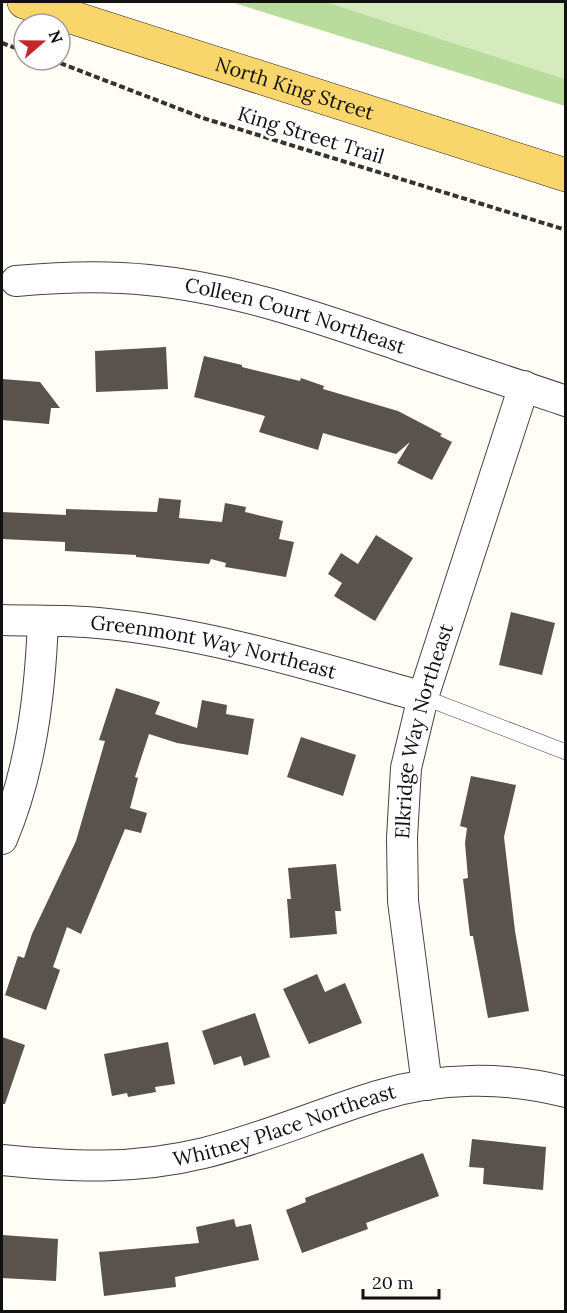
<svg xmlns="http://www.w3.org/2000/svg" width="567" height="1313" font-family="Lora,serif">
	<rect width="100%" height="100%" fill="#fffdf5"/>
	<!-- green -->
	<path fill="#d5ebbd" d="M326 2H565V79Z"/>
	<!-- forest -->
	<path fill="#b9dc9c" d="M231 2H326L565 79V106Z"/>
	<!-- building -->
	<g fill="#5a524d">
		<path d="M166 347 168 389 96 392 95 351Z"/>
		<path d="M204 356 242 365V367L300 381 301 378 324 386 323 389 398 411 442 434 440 436 452 442 432 480 397 463 410 442 396 454 323 433 318 450 259 432 265 416 194 397Z"/>
		<path d="M2 379 40 382 60 408H51L49 424 2 420Z"/>
		<path d="M159 498 181 500 179 518 222 522 225 503 246 507 245 512 283 521 279 539 294 542 286 577 225 567 226 563 211 559 209 564 136 557V555L65 551V542L2 539V512L66 515V509L157 512Z"/>
		<path d="M376 535 413 558 375 621 334 596 342 583 328 574 341 553 358 564Z"/>
		<path d="M511 612 555 623 542 675 499 665Z"/>
		<path d="M116 688 160 702 155 714 197 728 202 700 227 705 226 714 254 719 248 755 177 743 149 734 135 777 138 778 130 808 147 813 141 833 125 829 81 934 67 927 53 967 60 970 46 1010 5 995 18 956 24 958 32 934 76 841 105 741 99 740Z"/>
		<path d="M301 737 356 755 343 796 287 777Z"/>
		<path d="M471 776 516 785 504 837 515 931 529 1011 488 1018 473 936H470L463 879 468 878 465 843 467 828 460 826Z"/>
		<path d="M336 864 341 911H335L337 934 290 938 287 899H291L288 868Z"/>
		<path d="M317 974 325 992 345 983 362 1023 309 1044 283 989Z"/>
		<path d="M255 1013 270 1057 244 1066 241 1056 214 1065 202 1031Z"/>
		<path d="M2 1037 25 1045 5 1104H2Z"/>
		<path d="M168 1042 175 1084 155 1087 156 1092 128 1097 127 1093 112 1096 104 1054Z"/>
		<path d="M472 1139 546 1147 543 1190 483 1184 484 1168 469 1167Z"/>
		<path d="M423 1153 439 1196 366 1223 368 1229 302 1253 286 1210 306 1202 305 1198Z"/>
		<path d="M234 1219 236 1227 251 1224 259 1260 175 1277 176 1287 104 1296 99 1252 199 1243 196 1227Z"/>
		<path d="M2 1235 58 1239 56 1281 2 1278Z"/>
	</g>
	<g fill="none" stroke-linecap="round" stroke-linejoin="round">
		<!-- service casing -->
		<g stroke="#444" stroke-width="16">
			<path id="service" d="M423 697 566 752"/>
		</g>
		<!-- minor casing -->
		<g stroke="#444" stroke-width="32">
			<g id="minor">
				<path id="s1" d="M16 281C60 277 103 275 148 280 234 288 316 317 398 345 453 364 510 382 566 401"/>
				<path id="s2" d="M2 620C33 621 66 620 98 623 209 633 316 667 423 697"/>
				<path d="M2 839C31 771 40 695 43 621"/>
				<path id="s3" d="M427 1085 403 901 402 838 406 768 423 697 524 386"/>
				<path id="s4" d="M2 1160C73 1167 134 1170 204 1153 264 1138 319 1114 377 1096 438 1077 504 1076 566 1092"/>
			</g>
		</g>
		<!-- primary casing -->
		<g stroke="#222" stroke-width="34">
			<g id="primary">
				<path id="s5" d="M24 2 566 175"/>
			</g>
		</g>
		<!-- path -->
		<g stroke="#333" stroke-width="4" stroke-dasharray="6 3" stroke-linecap="butt">
			<path d="M2 43 24 51"/>
			<path d="M52 60 203 118 566 230"/>
		</g>
		<!-- service -->
		<use href="#service" stroke="#fff" stroke-width="15"/>
		<!-- minor -->
		<use href="#minor" stroke="#fff" stroke-width="30"/>
		<!-- primary -->
		<use href="#primary" stroke="#f9d66b" stroke-width="33"/>
	</g>
	<g text-anchor="middle" stroke-width="6" stroke-linejoin="round" paint-order="stroke">
		<!-- street labels -->
		<g font-size="20" fill="#111" stroke="#fff">
			<text dy="7" stroke="none"><textPath href="#s5" startOffset="284">North King Street</textPath></text>
			<text transform="translate(311 135) rotate(17)" y="7">King Street Trail</text>
			<text dy="7" stroke="none"><textPath href="#s1" startOffset="284">Colleen Court Northeast</textPath></text>
			<text dy="7" stroke="none"><textPath href="#s2" startOffset="214">Greenmont Way Northeast</textPath></text>
			<text dy="7" stroke="none"><textPath href="#s3" startOffset="358">Elkridge Way Northeast</textPath></text>
			<text dy="7" stroke="none"><textPath href="#s4" startOffset="288">Whitney Place Northeast</textPath></text>
		</g>
	</g>
	<!-- border -->
	<rect width="567" height="1313" fill="none" stroke="#111111" stroke-width="6"/>
	<!-- north arrow -->
	<g transform="translate(42 42) rotate(70)"><circle r="28" fill="#ffffff" stroke="#a0a0a0" stroke-width="1.5"/>
	<path d="M0-4.5L10 22L0 15L-10 22Z" fill="#c4262e"/>
	<text y="-9" font-size="16" font-weight="bold" text-anchor="middle" fill="#111111">N</text>
	</g>
	<!-- scale -->
	<path d="M363 1289v9h76v-9" fill="none" stroke="#111111" stroke-width="3"/>
	<text x="372" y="1289" font-size="18" fill="#111111" stroke="#ffffff" stroke-width="4.5" paint-order="stroke">20 m</text>
</svg>
